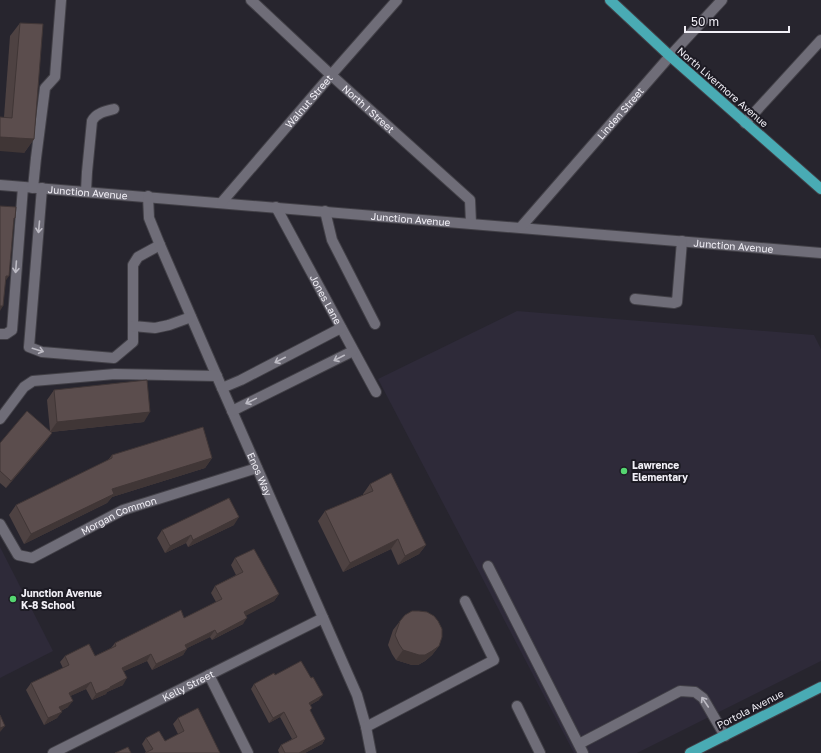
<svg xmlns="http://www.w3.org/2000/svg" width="821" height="753" font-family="'Golos Text',sans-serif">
	<rect width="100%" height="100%" fill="#27252e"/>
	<!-- built -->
	<g fill="#2e2a39">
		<path d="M517 311 814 335 821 349V661L637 753H574L378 379Z"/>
		<path d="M0 547 53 651 0 678Z"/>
	</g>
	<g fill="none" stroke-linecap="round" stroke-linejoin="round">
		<!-- minor casing -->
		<g stroke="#424047" stroke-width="12">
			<g id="minor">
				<path id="s1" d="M251 0 331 75 470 200 471 223"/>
				<path d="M745 123 821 40"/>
				<path id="s2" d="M0 185 821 253"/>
				<path d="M33 188 36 158 45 88 55 77 61 0"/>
				<path d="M42 188 29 347 42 352 114 358 133 342V265L138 257 160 245"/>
				<path d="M86 191 87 172 92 121C96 113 106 111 114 109"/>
				<path id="s3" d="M148 196 149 218 160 245 222 388 357 695 366 727 371 753"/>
				<path id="s4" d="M222 202 331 75 397 0"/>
				<path id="s5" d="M276 207 376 392"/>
				<path d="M325 211 332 240 375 324"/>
				<path id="s6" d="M521 227 670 56 722 0"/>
				<path d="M635 299 674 303 677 302 682 241"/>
				<path d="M133 326 155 328 169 325 191 317"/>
				<path d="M0 334H6L12 330 23 187"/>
				<path d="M222 388 241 380 341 328"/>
				<path d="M232 411 353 351"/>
				<path d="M0 419 24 387 33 381 115 374 217 376"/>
				<path id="s7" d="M0 524 18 555 32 558 123 510 257 468"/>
				<path d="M488 566 583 753"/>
				<path d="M209 675 248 753"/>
				<path d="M517 706 540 753"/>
				<path d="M366 727 494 660 465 601"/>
				<path d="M579 744 680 691 695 692 703 698 725 736"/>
				<path id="s8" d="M53 753 323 618"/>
			</g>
		</g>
		<!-- major casing -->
		<g stroke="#424047" stroke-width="12">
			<g id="major">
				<path d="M610 0 670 56 821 189"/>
				<path d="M690 753 821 687"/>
			</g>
		</g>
		<!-- minor -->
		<use href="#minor" stroke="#6f6d78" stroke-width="10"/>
		<!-- major -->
		<use href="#major" stroke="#49abb4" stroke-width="10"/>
	</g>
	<!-- wall -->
	<g fill="#4e4242">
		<path d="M20 23 34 139 24 153 4 117 10 36Z"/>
		<path d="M54 390 144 422 51 432 47 440 6 488 0 483V443L50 431 47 400Z"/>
		<path d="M112 455 212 458 205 468 112 497 107 503 24 544 9 515 16 505 108 460Z"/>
		<path d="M370 484 426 545 419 554 398 565 391 549 343 572 318 521 325 511 363 495V494Z"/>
		<path d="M234 525 188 547 186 543 165 553 157 538 162 530Z"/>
		<path d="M235 558 279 594 274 601 246 615 243 624 212 640 210 637 187 648 183 655 152 670 147 661 124 671 123 685 107 692 106 694 92 700 86 689 70 696 68 707 61 711 57 718 44 725 26 690 31 683 63 668 60 662 65 656H95L111 648 115 643 184 618 216 602 211 593 215 586 236 575 231 565Z"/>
		<path d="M400 621 439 646 432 655 425 661 418 665H412L396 660 392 654 388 645 393 630Z"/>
		<path d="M254 684 319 700 310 705V710L325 739 322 744 305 753H279L278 750 281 745 292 739 280 717 269 723 251 689Z"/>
		<path d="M178 718 220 753 146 752 142 744 146 738 165 741 178 734 173 724Z"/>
	</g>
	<!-- shaded-wall -->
	<g fill="#403636">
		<path d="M0 137 34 139 24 153 0 151Z"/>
		<path d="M6 276H9L2 286Z"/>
		<path d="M0 306H3L0 311Z"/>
		<path d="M150 412 144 422 50 432 57 422Z"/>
		<path d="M52 433 47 440 6 488 11 481Z"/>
		<path d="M212 458 205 468 112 497 107 503 24 544 31 534 112 489Z"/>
		<path d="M239 517 234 525 188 547 193 540Z"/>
		<path d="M191 535 186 543 165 553 170 546Z"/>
		<path d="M398 539 391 549 343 572 350 563Z"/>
		<path d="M426 545 419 554 398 565 405 556Z"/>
		<path d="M279 594 274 601 240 619 244 612Z"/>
		<path d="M247 618 243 624 212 640 217 634Z"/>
		<path d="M215 630 210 637 181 651 185 645Z"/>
		<path d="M439 646 432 655 425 661 418 665H412L396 660 403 650Z"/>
		<path d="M187 649 183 655 152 670 156 664Z"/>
		<path d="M151 654 147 661 118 674 122 668Z"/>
		<path d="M127 678 123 685 107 692 106 694 92 700 96 694 110 687Z"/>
		<path d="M91 682 86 689 64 699 69 693Z"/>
		<path d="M323 695 319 700 305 708 309 703Z"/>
		<path d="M73 701 68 707 55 714 59 707Z"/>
		<path d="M62 712 57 718 44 725 48 718Z"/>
		<path d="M284 712 280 717 269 723 273 718Z"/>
		<path d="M5 726 0 732V728Z"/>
		<path d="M325 739 322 744 305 753H299Z"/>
	</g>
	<!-- building -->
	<g fill="#5b4d4d" stroke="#403636">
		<path d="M20 23 43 24 34 139 0 137V117L12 118Z"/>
		<path d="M0 206 16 207 15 218H14L9 276H6L3 306H0Z"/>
		<path d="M147 380 150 412 57 422 54 390Z"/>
		<path d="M27 411 52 433 11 481 0 471V443Z"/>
		<path d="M203 427 212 458 112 489 114 494 31 534 16 505 112 458V455Z"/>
		<path d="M391 473 426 545 405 556 398 539 350 563 325 511 373 491 370 484Z"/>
		<path d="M229 498 239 517 193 540 191 535 170 546 162 530Z"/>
		<path d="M254 549 279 594 244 612 247 618 217 634 215 630 185 645 187 649 156 664 151 654 122 668 127 678 110 687V688L96 694 91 682 69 693 73 701 59 707 62 712 48 718 31 683 69 665 65 656 89 644 95 656 116 646 115 643 181 610 184 618 222 599 215 586 243 572 235 558Z"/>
		<path d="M412 611H419L427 612 434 616 438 621 442 629V637L439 646 432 651 425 655H419L403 650 399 644 395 635 400 621 405 615Z"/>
		<path d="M301 661 311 678 313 677 323 695 309 703 312 708 310 710 325 739 299 753H285L281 745 297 737 284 712 273 718 254 684 274 673 275 675Z"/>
		<path d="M198 708 220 753H145L153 749 146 738 159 731 165 741 184 731 178 718Z"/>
		<path d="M0 715 5 726 0 728Z"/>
		<path d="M128 747 131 753H115Z"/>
	</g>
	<!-- one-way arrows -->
	<defs><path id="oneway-shaft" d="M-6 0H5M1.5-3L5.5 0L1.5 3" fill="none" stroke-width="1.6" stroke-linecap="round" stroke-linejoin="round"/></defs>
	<g stroke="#bdbbc4">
		<use href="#oneway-shaft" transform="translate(39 227) rotate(95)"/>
		<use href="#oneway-shaft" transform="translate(16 267) rotate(94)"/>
		<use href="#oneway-shaft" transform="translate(38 350) rotate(17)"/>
		<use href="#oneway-shaft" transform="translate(339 358) rotate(153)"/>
		<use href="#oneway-shaft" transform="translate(280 360) rotate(153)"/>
		<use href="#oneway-shaft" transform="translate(251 401) rotate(154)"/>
		<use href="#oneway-shaft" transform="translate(705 702) rotate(-124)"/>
	</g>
	<!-- markers -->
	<g fill="#55d671" stroke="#1d1b24" stroke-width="1.5">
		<circle cx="624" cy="471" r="4"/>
		<circle cx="13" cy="599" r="4"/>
	</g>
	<g text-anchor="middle" stroke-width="4" stroke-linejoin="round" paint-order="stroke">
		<!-- street labels -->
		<g font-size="10" fill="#f1eff6" stroke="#1d1b24">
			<text transform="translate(723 87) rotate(41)" y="4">North Livermore Avenue</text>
			<text dy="4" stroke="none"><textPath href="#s4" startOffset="133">Walnut Street</textPath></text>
			<text dy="4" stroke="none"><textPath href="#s1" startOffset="160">North I Street</textPath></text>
			<text dy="4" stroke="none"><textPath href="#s6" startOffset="151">Linden Street</textPath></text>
			<text dy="4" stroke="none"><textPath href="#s2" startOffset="88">Junction Avenue</textPath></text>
			<text dy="4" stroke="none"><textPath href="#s2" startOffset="412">Junction Avenue</textPath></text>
			<text dy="4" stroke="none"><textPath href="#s2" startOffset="736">Junction Avenue</textPath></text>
			<text dy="4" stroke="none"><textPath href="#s5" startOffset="105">Jones Lane</textPath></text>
			<text dy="4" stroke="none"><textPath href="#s3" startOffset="301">Enos Way</textPath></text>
			<text dy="4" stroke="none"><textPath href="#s7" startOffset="147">Morgan Common</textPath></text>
			<text dy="4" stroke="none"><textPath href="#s8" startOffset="151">Kelly Street</textPath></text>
			<text transform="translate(750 709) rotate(-27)" y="4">Portola Avenue</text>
		</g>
		<!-- poi labels -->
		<g font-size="10" font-weight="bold" fill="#f1eff6" stroke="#1d1b24" text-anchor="start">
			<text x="632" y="469">Lawrence<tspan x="632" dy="12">Elementary</tspan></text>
			<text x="21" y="597">Junction Avenue<tspan x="21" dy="12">K-8 School</tspan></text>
		</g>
	</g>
	<!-- scale -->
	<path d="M685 26v6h104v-6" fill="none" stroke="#f1eff6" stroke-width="2"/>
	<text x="691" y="26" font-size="12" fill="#f1eff6" stroke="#1d1b24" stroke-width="3" paint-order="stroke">50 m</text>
</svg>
